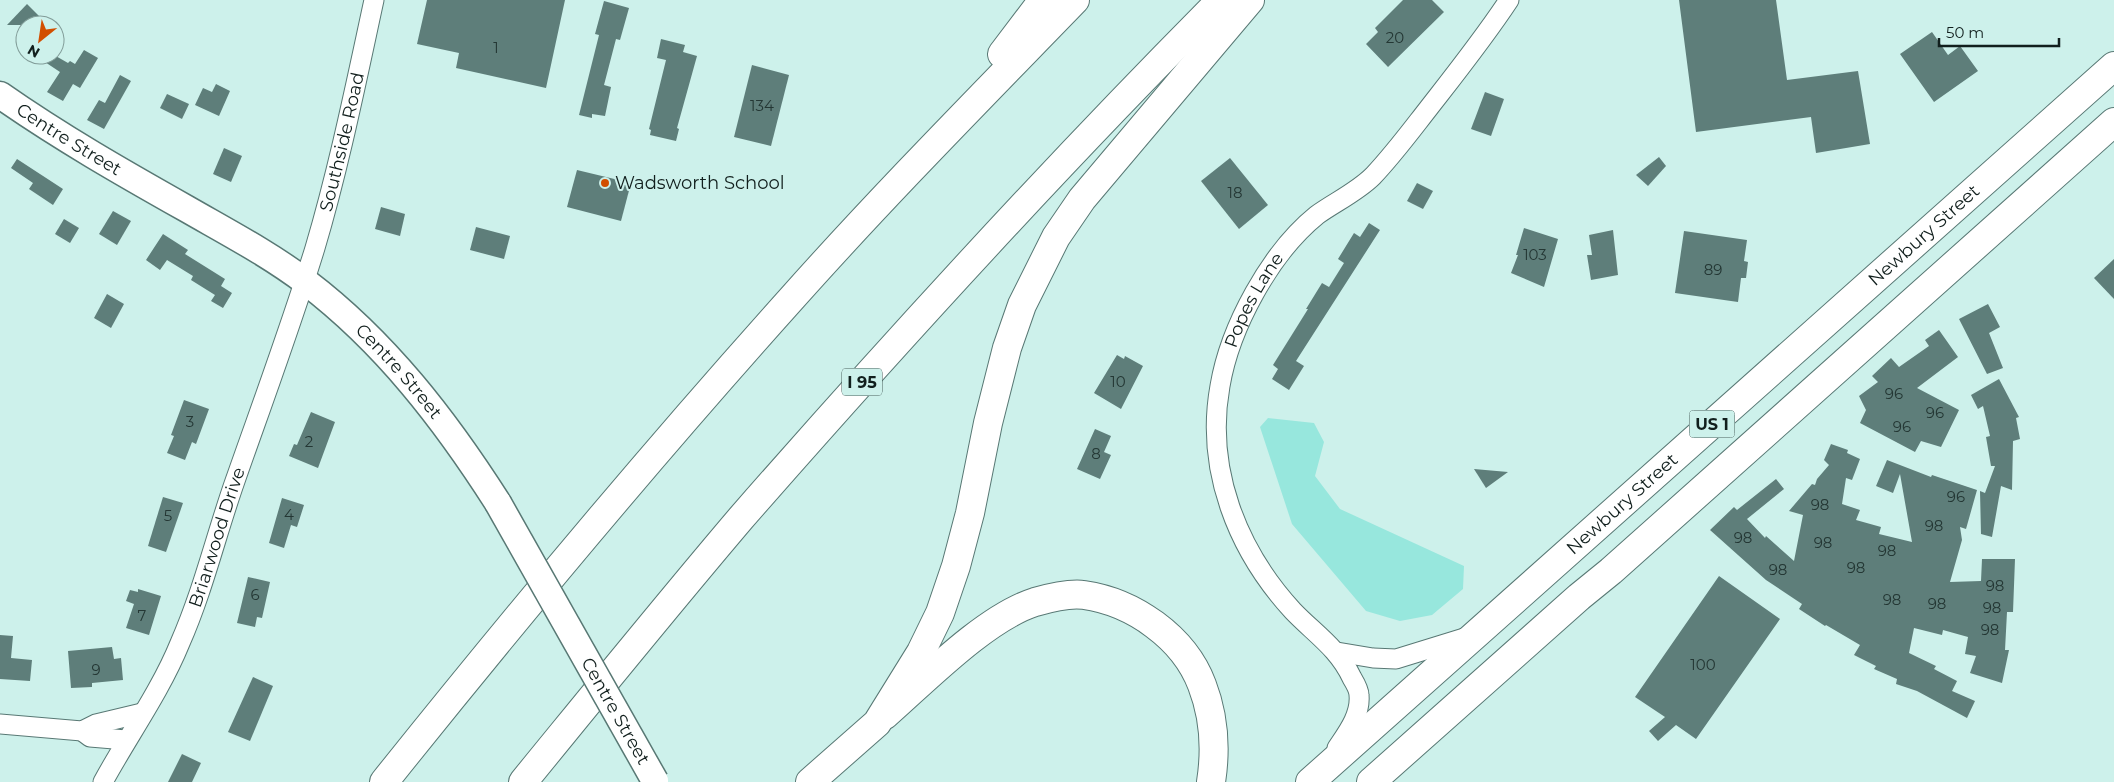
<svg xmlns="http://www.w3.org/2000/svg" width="2114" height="782" font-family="Montserrat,sans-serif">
	<rect width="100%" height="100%" fill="#cdf1eb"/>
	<!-- green -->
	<path fill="#97e7dd" d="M1268 418 1314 423 1324 442 1315 476 1340 509 1464 566 1463 589 1432 615 1400 621 1366 611 1292 524 1260 427Z"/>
	<!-- building -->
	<g fill="#5e7e7a">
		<path d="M427 0H565L546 88 456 68 459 53 417 44Z"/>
		<path d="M1403 0H1432L1444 12 1388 67 1366 44 1378 32 1375 28Z"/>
		<path d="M1679 0H1776L1787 80 1858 71 1870 144 1816 153 1811 117 1696 132Z"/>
		<path d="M604 1 629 8 620 40 616 39 604 85 611 87 605 116 592 114V118L579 115 599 35 595 34Z"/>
		<path d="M27 4 39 16 31 25H7Z"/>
		<path d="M1932 32 1948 55 1960 46 1978 71 1934 102 1900 54Z"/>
		<path d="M661 39 685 45 683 52 697 56 677 128 679 129 676 141 650 135 651 130 649 129 666 60 657 58Z"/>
		<path d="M84 50 98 58 80 88 73 84 63 101 47 92 60 72 39 58 41 55H54L68 63 70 61 75 64Z"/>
		<path d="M752 65 789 75 771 146 734 137Z"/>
		<path d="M120 75 131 81 104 129 87 120 99 100 105 103Z"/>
		<path d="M216 84 230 91 219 116 195 105 203 88 212 92Z"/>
		<path d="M1485 92 1504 99 1491 136 1471 129Z"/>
		<path d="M167 94 189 104 182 119 160 108Z"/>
		<path d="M224 148 242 156 231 182 213 174Z"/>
		<path d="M1659 157 1666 166 1648 186 1636 175Z"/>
		<path d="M1230 158 1268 205 1239 229 1201 181Z"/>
		<path d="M17 159 63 189 53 205 29 189 33 183 11 168Z"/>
		<path d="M577 170 631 183 621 221 567 207Z"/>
		<path d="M1417 183 1433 191 1423 209 1407 201Z"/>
		<path d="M381 207 405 214 400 236 375 229Z"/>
		<path d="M113 211 131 221 117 245 99 234Z"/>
		<path d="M64 219 79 228 70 243 55 234Z"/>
		<path d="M1369 223 1380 230 1296 361 1304 366 1289 390 1272 379 1278 369 1273 365 1308 309H1306L1322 283 1329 287 1344 263 1338 259 1354 233 1360 237Z"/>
		<path d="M476 227 510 236 504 259 470 250Z"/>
		<path d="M1524 228 1558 239 1544 287 1511 273 1518 255H1516Z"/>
		<path d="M1613 230 1618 275 1591 280 1587 255H1592L1589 235Z"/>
		<path d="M1684 231 1747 240 1744 261 1748 262 1746 278H1741L1738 302 1675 293Z"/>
		<path d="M163 234 188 250 185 254 225 279 221 286 232 293 223 308 211 301 215 295 191 280 193 276 167 260 160 270 146 260Z"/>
		<path d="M2114 259V299L2094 278Z"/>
		<path d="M107 294 124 304 111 328 94 318Z"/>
		<path d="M1988 304 2000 327 1989 333 2003 368 1987 374 1959 319Z"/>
		<path d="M1939 330 1958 357 1917 388 1959 410 1941 447 1921 441 1915 452 1860 423 1866 410 1859 396 1878 382 1872 376 1891 358 1899 367 1929 346 1925 340Z"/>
		<path d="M1117 355 1124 359 1125 356 1143 366 1121 409 1094 393Z"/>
		<path d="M1999 379 2019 417 2016 418 2020 439 2013 441 2012 490 2001 486 1992 537 1981 534 1980 491 1985 493 1995 466H1991L1986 437 1990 436 1983 406 1978 409 1971 395Z"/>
		<path d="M184 400 209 409 196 444 192 442 185 460 167 453 174 436 171 435Z"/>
		<path d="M311 412 335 422 318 468 289 456 294 444 297 445Z"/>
		<path d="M1095 429 1111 436 1104 452 1111 455 1100 479 1077 469Z"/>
		<path d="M1831 444 1848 450 1847 453 1860 459 1852 480 1846 478 1842 504 1860 510 1856 520 1881 527 1879 534 1912 542 1900 474 1893 493 1876 486 1887 460 1931 477 1932 475 1977 490 1966 529 1960 527 1962 540 1950 582 1981 581 1982 559H2015L2013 612H2007L2005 650H2009L2002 683 1970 673 1976 656 1965 654 1968 637 1943 630 1942 635 1914 628 1909 653 1936 666 1934 669 1957 681 1952 691 1975 701 1967 718 1917 691 1896 684 1897 679 1874 669 1876 666 1854 655 1860 645 1826 625 1825 626 1799 609 1802 604 1766 580 1710 530 1734 507 1737 510 1776 479 1784 489 1747 519 1765 538 1766 536 1794 561 1803 515 1789 511 1812 484 1815 485 1817 479 1829 465 1824 460Z"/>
		<path d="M1474 469 1508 472 1486 488Z"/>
		<path d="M163 497 183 503 166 552 148 546Z"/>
		<path d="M282 498 304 505 297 527 291 525 284 548 269 543Z"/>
		<path d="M1719 576 1780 619 1696 739 1676 725 1658 741 1649 731 1665 717 1635 697Z"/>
		<path d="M248 577 270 582 262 618 257 617 255 627 237 623Z"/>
		<path d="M138 589 161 596 149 635 126 628 134 604 126 601 130 590 138 592Z"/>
		<path d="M0 635 13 636 11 658 32 660 30 681 0 679Z"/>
		<path d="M112 647 114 659 121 658 123 680 92 683V687L71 688 68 651Z"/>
		<path d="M253 677 273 686 250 741 228 732Z"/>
		<path d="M182 754 201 763 192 782H168Z"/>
	</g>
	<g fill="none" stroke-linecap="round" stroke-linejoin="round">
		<!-- street casing -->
		<g stroke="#587874" stroke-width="21">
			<g id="street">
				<path d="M1337 652 1373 658 1396 659 1464 638"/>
				<path d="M0 724 82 731 96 724 142 713"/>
				<path d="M82 731 90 737 126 740"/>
				<path id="s1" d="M1337 748C1347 733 1361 715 1359 695 1359 690 1355 683 1352 678 1338 648 1315 634 1293 611 1237 550 1205 469 1220 386 1230 327 1270 253 1317 215 1335 202 1357 192 1373 176 1393 155 1410 132 1428 109 1456 73 1484 38 1509 0"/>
				<path id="s2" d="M103 782C128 736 160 692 180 643 203 591 216 535 235 481 262 404 291 326 315 248 339 167 356 83 374 0"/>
			</g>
		</g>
		<!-- secondary casing -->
		<g stroke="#587874" stroke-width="29">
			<g id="secondary">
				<path id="s3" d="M0 95C60 137 123 173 187 209 227 232 269 254 306 282 385 342 445 420 498 503"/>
			</g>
		</g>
		<!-- primary casing -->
		<g stroke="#587874" stroke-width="30">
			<g id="primary">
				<path d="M885 715C925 680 985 618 1035 602 1049 598 1070 593 1084 595 1133 602 1184 637 1202 685 1214 716 1216 750 1211 782"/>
				<path id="s4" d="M1310 782 2114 66"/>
				<path d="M1371 782 1579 597 1611 571 2114 122"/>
			</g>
		</g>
		<!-- highway casing -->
		<g stroke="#587874" stroke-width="30">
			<g id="highway">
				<path d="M1002 54 1043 0"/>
				<path d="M384 782C516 617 652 454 793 297 884 195 980 98 1075 0"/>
				<path d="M523 782C595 694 667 605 741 518 896 341 1055 167 1221 0"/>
				<path d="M810 782 877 723 921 652 940 613 956 566 970 513 988 423 1007 348 1022 305 1056 237 1082 199 1250 0"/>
			</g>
		</g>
		<!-- street -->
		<use href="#street" stroke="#fff" stroke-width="19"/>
		<!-- secondary -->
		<use href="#secondary" stroke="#fff" stroke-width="26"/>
		<!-- primary -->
		<use href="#primary" stroke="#fff" stroke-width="28"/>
		<!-- highway -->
		<use href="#highway" stroke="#fff" stroke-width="28"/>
		<!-- secondary-bridge casing -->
		<g stroke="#587874" stroke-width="29" stroke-linecap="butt">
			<g id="secondary-bridge">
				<path id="s5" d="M498 503 655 781"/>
			</g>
		</g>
		<!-- secondary-bridge -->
		<use href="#secondary-bridge" stroke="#fff" stroke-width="26"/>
	</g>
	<!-- markers -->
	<circle fill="#d24f00" stroke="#cdf1eb" stroke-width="2" cx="605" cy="183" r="5"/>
	<g text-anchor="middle" stroke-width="4" stroke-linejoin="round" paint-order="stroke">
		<!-- number labels -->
		<g font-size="15" fill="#243734">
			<text x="1395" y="43">20</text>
			<text x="496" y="53">1</text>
			<text x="762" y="111">134</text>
			<text x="1235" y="198">18</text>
			<text x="1535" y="260">103</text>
			<text x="1713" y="275">89</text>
			<text x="1118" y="387">10</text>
			<text x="1894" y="399">96</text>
			<text x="1935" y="418">96</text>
			<text x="190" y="427">3</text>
			<text x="1902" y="432">96</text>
			<text x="309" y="447">2</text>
			<text x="1096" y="459">8</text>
			<text x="1956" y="502">96</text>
			<text x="1820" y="510">98</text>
			<text x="289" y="520">4</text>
			<text x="168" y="521">5</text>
			<text x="1934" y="531">98</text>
			<text x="1743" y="543">98</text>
			<text x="1823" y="548">98</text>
			<text x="1887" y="556">98</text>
			<text x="1856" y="573">98</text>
			<text x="1778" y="575">98</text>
			<text x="1995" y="591">98</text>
			<text x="255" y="600">6</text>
			<text x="1892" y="605">98</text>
			<text x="1937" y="609">98</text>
			<text x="1992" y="613">98</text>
			<text x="142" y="621">7</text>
			<text x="1990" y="635">98</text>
			<text x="1703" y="670">100</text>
			<text x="96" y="675">9</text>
		</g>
		<!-- shield labels -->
		<g fill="#cdf1eb" stroke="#495e5b" stroke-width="1">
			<rect x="842" y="368.5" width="40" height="27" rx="4"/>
			<rect x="1689.5" y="410.5" width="45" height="27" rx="4"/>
		</g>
		<g font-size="16" font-weight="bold" fill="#111f1d">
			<text x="862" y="388">I 95</text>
			<text x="1712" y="430">US 1</text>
		</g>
		<!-- street labels -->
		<g font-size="18" fill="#111f1d" stroke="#cdf1eb">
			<text dy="6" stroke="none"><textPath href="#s3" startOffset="82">Centre Street</textPath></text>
			<text dy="6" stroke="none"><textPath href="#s2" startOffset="686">Southside Road</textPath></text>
			<text dy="6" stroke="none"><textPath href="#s4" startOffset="822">Newbury Street</textPath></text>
			<text dy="6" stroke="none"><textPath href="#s1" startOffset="505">Popes Lane</textPath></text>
			<text dy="6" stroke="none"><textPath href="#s3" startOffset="488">Centre Street</textPath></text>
			<text dy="6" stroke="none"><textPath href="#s4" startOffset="418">Newbury Street</textPath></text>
			<text dy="6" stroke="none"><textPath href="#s2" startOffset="271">Briarwood Drive</textPath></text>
			<text dy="6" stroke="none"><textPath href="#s5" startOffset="239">Centre Street</textPath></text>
		</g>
		<!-- poi labels -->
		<g font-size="18" fill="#111f1d" stroke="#cdf1eb" text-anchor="start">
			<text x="615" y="189">Wadsworth School</text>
		</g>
	</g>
	<!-- north arrow -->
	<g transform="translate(40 40) rotate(210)"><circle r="24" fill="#cdf1eb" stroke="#829d99"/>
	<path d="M0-4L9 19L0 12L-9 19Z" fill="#d24f00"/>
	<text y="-8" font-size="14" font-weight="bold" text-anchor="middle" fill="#111f1d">N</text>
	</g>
	<!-- scale -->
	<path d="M1939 38v8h120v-8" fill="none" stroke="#111f1d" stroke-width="2.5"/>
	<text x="1946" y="38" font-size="15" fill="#111f1d" stroke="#cdf1eb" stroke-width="4" paint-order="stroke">50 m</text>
</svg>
